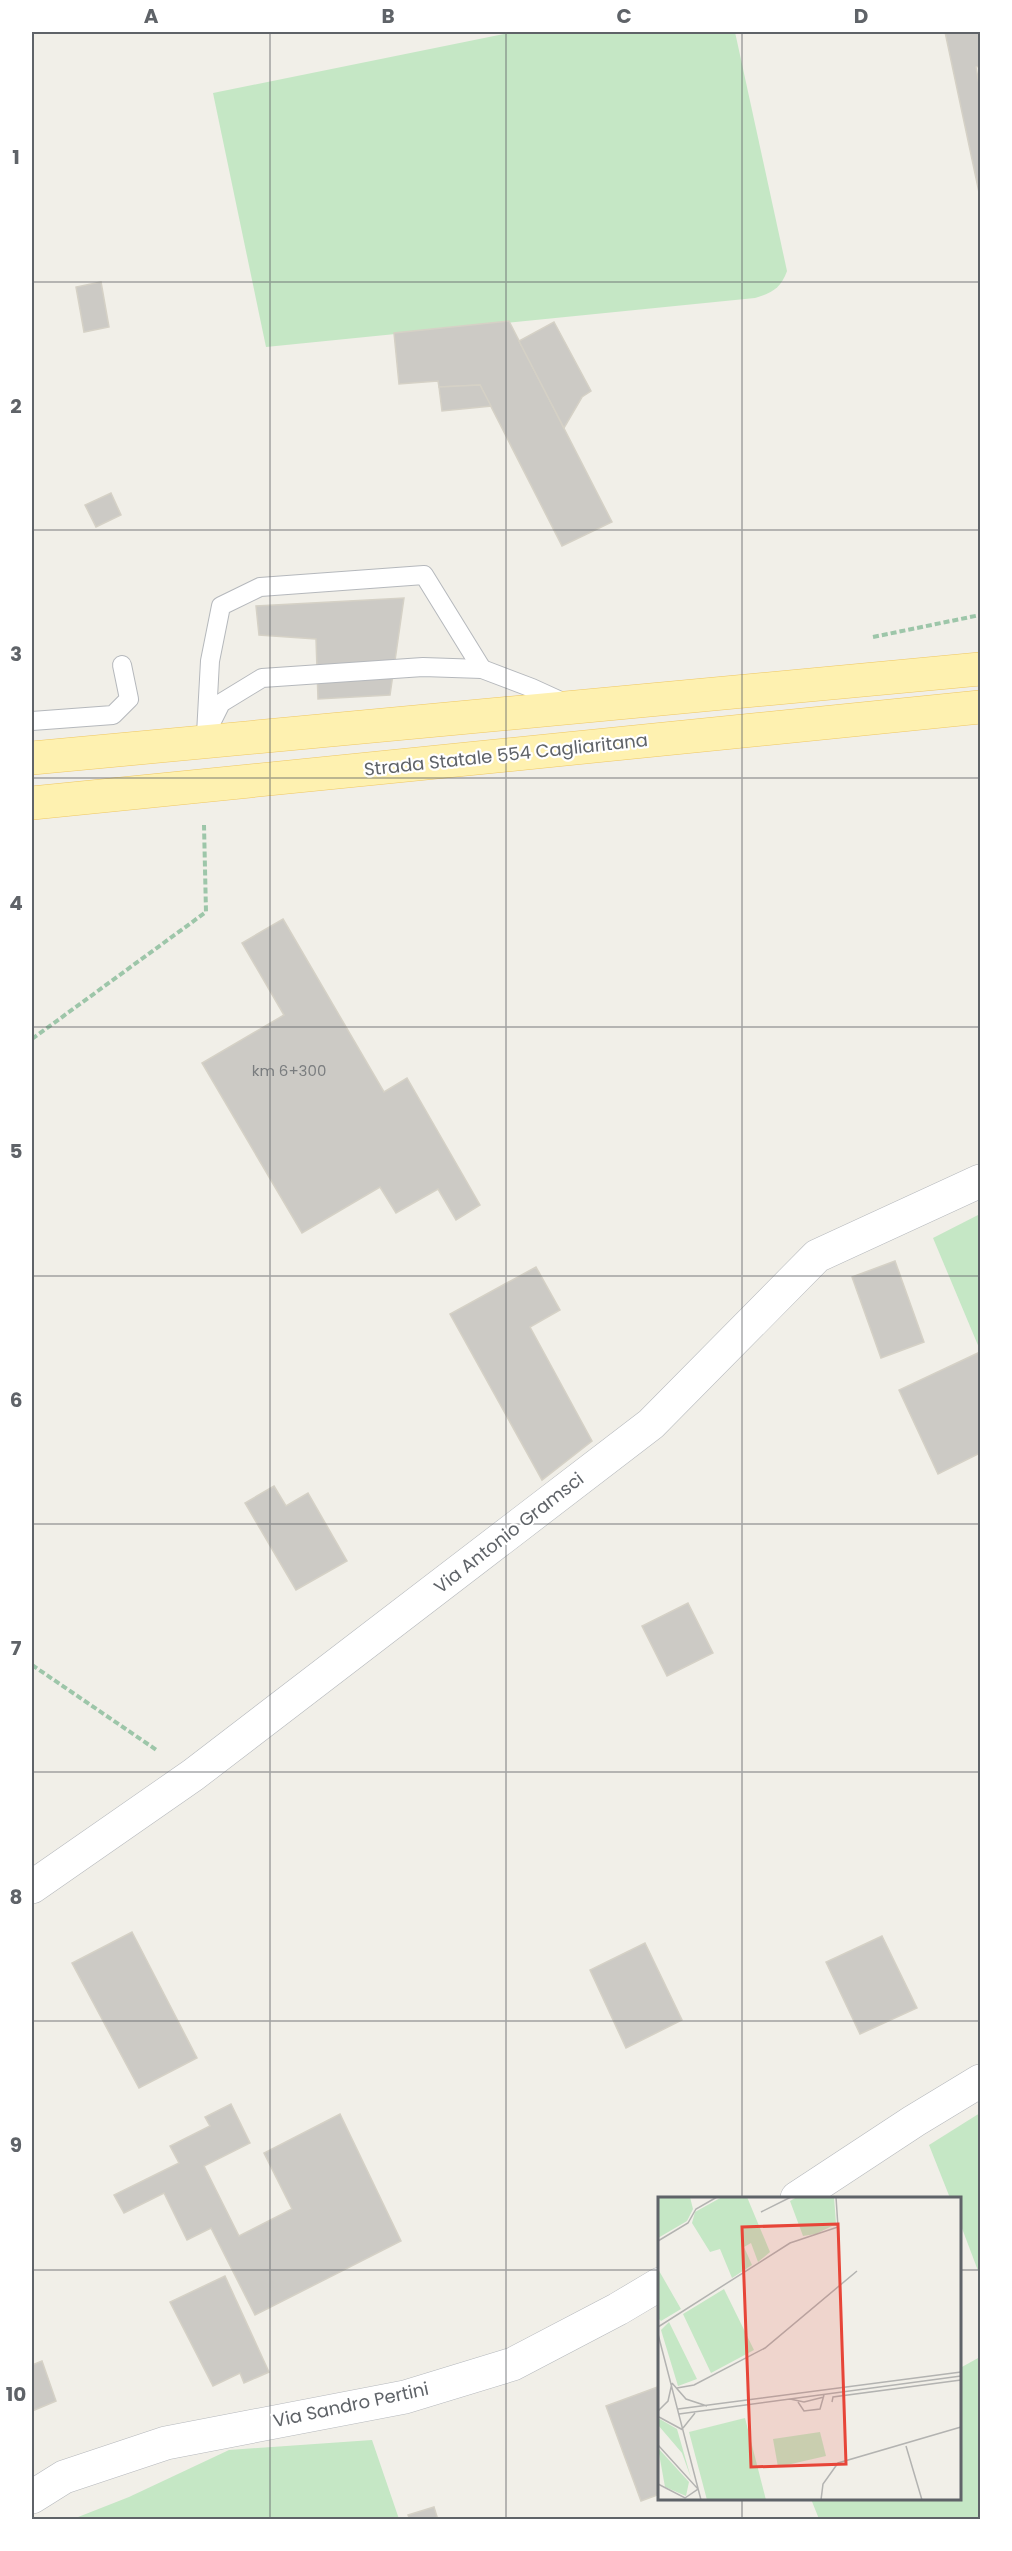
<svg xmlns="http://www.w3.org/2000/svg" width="1012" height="2551" font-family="Poppins,sans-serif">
	<rect width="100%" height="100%" fill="#f1efe8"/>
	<!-- green -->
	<g fill="#c5e7c5">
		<path d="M514 32H735L787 271C781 288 772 293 755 298L266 347 213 93Z"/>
		<path d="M980 1214V1213V1350L933 1238Z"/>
		<path d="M980 2113V2276L960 2223V2198H950L929 2145Z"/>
		<path d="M980 2357V2519H819L811 2499 960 2498V2368Z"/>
		<path d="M372 2440 399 2519H73L129 2497 229 2450Z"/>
	</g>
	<!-- building -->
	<g fill="#cccac5" stroke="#d5d1c6" stroke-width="1.5">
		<path d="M945 32H980V66L976 67 980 90V197Z"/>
		<path d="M101 282 109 327 84 332 76 287Z"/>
		<path d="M509 321 612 522 562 546 480 385 439 387 438 381 399 384 394 333Z"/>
		<path d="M554 322 591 391 582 397 564 428 519 341Z"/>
		<path d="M480 385 491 406 442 411 439 387Z"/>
		<path d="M111 493 121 515 96 527 85 505Z"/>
		<path d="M404 598 390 695 318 699 316 639 259 635 256 606Z"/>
		<path d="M283 919 384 1092 407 1078 480 1205 456 1220 438 1189 396 1213 380 1187 302 1233 202 1063 284 1015 242 943Z"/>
		<path d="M895 1261 924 1342 881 1358 852 1277Z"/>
		<path d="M536 1267 560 1310 530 1327 592 1441 542 1480 450 1314Z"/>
		<path d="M980 1352V1453L938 1474 899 1390Z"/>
		<path d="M274 1486 286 1506 308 1493 347 1561 296 1590 245 1503Z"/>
		<path d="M688 1603 713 1653 667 1676 642 1626Z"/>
		<path d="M132 1932 197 2058 139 2088 72 1963Z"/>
		<path d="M882 1936 917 2008 860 2034 826 1962Z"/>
		<path d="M645 1943 682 2020 626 2048 590 1970Z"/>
		<path d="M231 2104 250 2143 204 2166 239 2236 292 2209 264 2153 340 2114 401 2241 255 2315 211 2228 187 2240 164 2193 124 2213 114 2195 179 2163 170 2146 210 2126 205 2117Z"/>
		<path d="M225 2276 269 2372 244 2383 240 2373 213 2386 170 2302Z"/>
		<path d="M42 2361 56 2401 32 2411V2365Z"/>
		<path d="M660 2386V2494L641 2501 606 2406Z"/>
		<path d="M434 2507 438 2520H410L408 2515Z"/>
	</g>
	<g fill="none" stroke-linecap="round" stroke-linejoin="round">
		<!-- service casing -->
		<g stroke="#b5b8bc" stroke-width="20">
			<g id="service">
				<path d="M32 721 113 715 129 699 122 665"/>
				<path d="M209 727 221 703 262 678 423 667 482 669 532 688 567 704"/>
				<path d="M206 734 210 661 221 606 260 587 424 575 482 669"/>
			</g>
		</g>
		<!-- minor casing -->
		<g stroke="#b5b8bc" stroke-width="34">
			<g id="minor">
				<path d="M32 1887 193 1775 651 1424 817 1256 980 1181"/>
				<path d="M797 2198 914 2121 980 2081"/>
				<path d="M32 2497 64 2477 166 2443 405 2397 513 2364 618 2309 660 2284"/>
			</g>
		</g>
		<!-- primary casing -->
		<g stroke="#efc762" stroke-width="34">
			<g id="primary">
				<path d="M32 758 980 669"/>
				<path d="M32 803 980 707"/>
			</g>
		</g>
		<!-- path -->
		<g stroke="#9dc6a9" stroke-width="4" stroke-dasharray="6 3" stroke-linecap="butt">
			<path d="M873 637 980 615"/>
			<path d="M32 1039 206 912 204 825"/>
			<path d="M32 1665 158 1751"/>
		</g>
		<!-- service -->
		<use href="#service" stroke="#fff" stroke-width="18"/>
		<!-- minor -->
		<use href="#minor" stroke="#fff" stroke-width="33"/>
		<!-- primary -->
		<use href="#primary" stroke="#fef1b0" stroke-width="33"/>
	</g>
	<!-- grid -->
	<path fill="none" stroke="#5f6368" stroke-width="1.5" stroke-opacity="0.55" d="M270 32V2520M506 32V2520M742 32V2198M32 282H980M32 530H980M32 778H980M32 1027H980M32 1276H980M32 1524H980M32 1772H980M32 2021H980M32 2270H660M960 2270H980M742 2498V2520"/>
	<g text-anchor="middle" stroke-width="4.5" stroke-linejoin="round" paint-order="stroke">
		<!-- number labels -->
		<g font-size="15" fill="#7a7d7f">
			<text x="289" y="1076">km 6+300</text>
		</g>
		<!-- street labels -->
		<g font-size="18" fill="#5f6368" stroke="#fff">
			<text transform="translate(506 755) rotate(-6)" y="6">Strada Statale 554 Cagliaritana</text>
			<text transform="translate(509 1533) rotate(-38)" y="6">Via Antonio Gramsci</text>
			<text transform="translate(351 2405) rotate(-12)" y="6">Via Sandro Pertini</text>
		</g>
	</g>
	<!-- overview -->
	<g transform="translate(658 2197)">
		<rect width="303" height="303" fill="#f1efe8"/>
		<path d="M4 0H32L35 12 29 24 0 41V2ZM64 0H89L112 55 100 65 93 46 86 50 94 68 74 81 62 52 52 55 34 26 37 15ZM139 0H176L178 27 158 37 145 39 132 4ZM0 72 23 112 3 124 0 121ZM66 92 96 153 53 176 25 117ZM11 125 39 182 20 189 3 133ZM0 221 19 232 33 281 24 256 0 228ZM87 221 108 303H49L31 235ZM162 235 168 259 120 270 115 242ZM0 251 31 285 28 299 7 290Z" fill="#c5e7c5"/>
		<path fill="none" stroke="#b3b3b1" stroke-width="1.5" d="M103 15 133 0M0 44 30 26 38 12 59 0M0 130 132 46 180 30 178 0M0 137 43 303M14 186 28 202 49 209M19 191 36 188 107 151 199 74M132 202 146 205 166 200M140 205 146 214 162 212 166 198M174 205 175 200 303 183M20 212 303 175M0 214 10 204 14 186M21 217 303 179M1 220 25 233M25 231 37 216M0 248 40 292 27 301 0 287M248 249 264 303M163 303 165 287 180 266 303 230"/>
		<path fill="#e74538" fill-opacity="0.15" stroke="#e74538" stroke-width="3" d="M180 27 188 267 93 270 84 30Z"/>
		<rect width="303" height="303" fill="none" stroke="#5f6368" stroke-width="3"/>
	</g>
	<!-- border -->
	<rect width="1012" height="2551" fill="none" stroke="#ffffff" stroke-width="66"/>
	<rect x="33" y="33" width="946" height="2485" fill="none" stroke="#5f6368" stroke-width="2"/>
	<g font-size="20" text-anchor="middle" font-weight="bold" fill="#5f6368">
		<text x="151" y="23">A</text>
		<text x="388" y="23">B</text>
		<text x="624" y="23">C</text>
		<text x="861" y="23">D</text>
		<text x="16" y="164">1</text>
		<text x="16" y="413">2</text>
		<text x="16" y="661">3</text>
		<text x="16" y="910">4</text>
		<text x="16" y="1158">5</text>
		<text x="16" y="1407">6</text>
		<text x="16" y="1655">7</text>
		<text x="16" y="1904">8</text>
		<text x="16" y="2152">9</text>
		<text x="16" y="2401">10</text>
	</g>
</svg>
